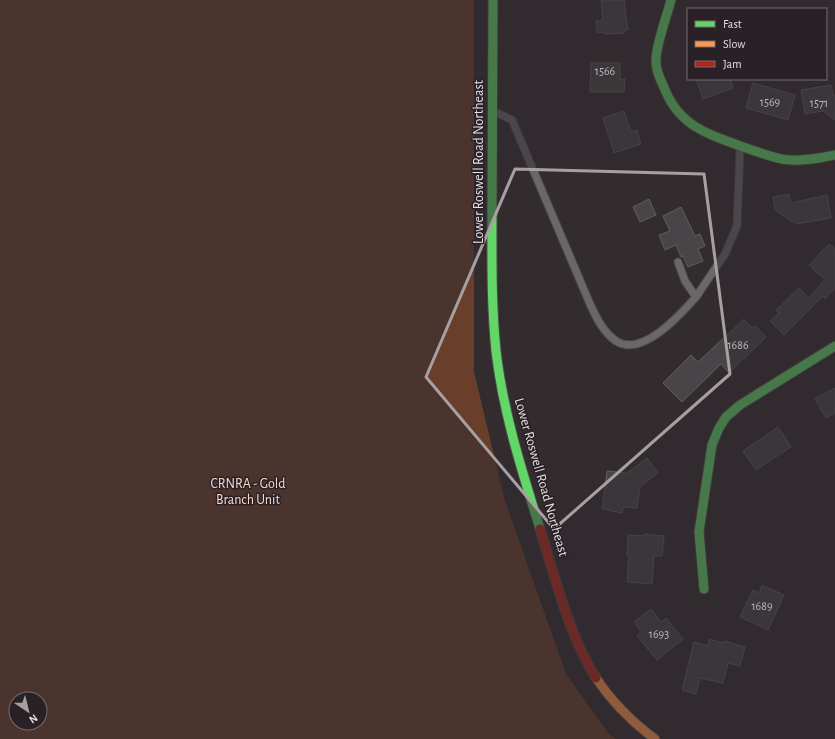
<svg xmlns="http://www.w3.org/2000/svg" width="835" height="739" font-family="'Alegreya Sans',sans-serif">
	<rect width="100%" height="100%" fill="#322c2f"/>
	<!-- green -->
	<path fill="#693f2c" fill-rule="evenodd" d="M0 0H474V372L505 501 566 674 609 734 616 739H0ZM16 699H40V723H16Z"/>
	<!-- building -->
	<g fill="#484448" stroke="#605c5f">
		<path d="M601 0H624L628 30H625L624 33 605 34V32L597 33 596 21 603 20Z"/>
		<path d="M591 63H620V79H625L624 92H590Z"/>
		<path d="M696 79H730L733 88 703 99Z"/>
		<path d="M753 83 795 95 788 120 746 108Z"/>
		<path d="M831 85 833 95H835V120L823 111 805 114 801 90Z"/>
		<path d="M624 111 631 132 637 130 641 144 614 153 603 118Z"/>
		<path d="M789 194 791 203 827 195 831 218 796 224 775 210 773 197Z"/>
		<path d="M649 199 656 215 640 222 633 207Z"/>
		<path d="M681 207 695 236 700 234 705 246 698 249 703 261 688 267 683 256 681 257 676 245 665 250 659 235 670 231 663 216Z"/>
		<path d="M829 244 835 249V288L825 299 823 296 784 335 770 321 779 313 776 310 799 288 809 298 825 280 809 265Z"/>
		<path d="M744 319 752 328 755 326 766 337 729 373 721 364 682 402 663 383 691 355 698 362Z"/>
		<path d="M835 388V413L826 418 815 399Z"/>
		<path d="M778 427 791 447 756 470 743 451Z"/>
		<path d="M647 458 658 473 640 487 637 508 623 507 622 513 602 509 607 471 627 473Z"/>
		<path d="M644 534 664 536 662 556H654L652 584 627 582 629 556H627L628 535 644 536Z"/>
		<path d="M762 585 784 595 768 630 740 617 753 590 759 593Z"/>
		<path d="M651 609 661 622 666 618 683 639 657 660 637 636 641 632 634 622Z"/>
		<path d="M709 639 723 643 724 641 745 647 740 666 728 663 723 683 700 678 696 694 682 690 694 642 708 646Z"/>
	</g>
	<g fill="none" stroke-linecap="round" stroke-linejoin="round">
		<!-- lane casing -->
		<g stroke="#4e4a4c" stroke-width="9">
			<g id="lane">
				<path d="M495 112 512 120 590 304C596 317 603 332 616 341 642 358 681 314 696 297L685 281 678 262"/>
				<path d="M696 297 725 254 737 226 740 149"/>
			</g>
		</g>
		<!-- fast casing -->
		<g stroke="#4e4a4c" stroke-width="11">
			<g id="fast">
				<path d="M493 0C493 69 492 137 492 206 492 254 491 302 496 351 503 412 522 471 540 529"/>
				<path d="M671 0C667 16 655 47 656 62 656 69 660 79 663 85 678 126 706 133 743 147 759 152 774 159 790 160 806 161 820 158 835 155"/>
				<path d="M704 589 699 532 712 445 719 428 726 417 740 405 835 346"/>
			</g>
		</g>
		<!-- slow casing -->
		<g stroke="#4e4a4c" stroke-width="11">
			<path id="slow" d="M596 678C612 702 632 722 655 739"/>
		</g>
		<!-- jam casing -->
		<g stroke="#4e4a4c" stroke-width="11">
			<path id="jam" d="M540 529C555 577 569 636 596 678"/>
		</g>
		<!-- lane -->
		<use href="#lane" stroke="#6a6769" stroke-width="7"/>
		<!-- fast -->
		<use href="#fast" stroke="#63d668" stroke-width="9"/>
		<!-- slow -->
		<use href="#slow" stroke="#ff974d" stroke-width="9"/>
		<!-- jam -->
		<use href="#jam" stroke="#b3261e" stroke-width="9"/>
	</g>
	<!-- marked area -->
	<path d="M0 0H835V739H0ZM515 169 704 174 730 374 554 529 426 377Z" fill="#322c2f" fill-opacity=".55" fill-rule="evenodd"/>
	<path fill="none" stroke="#a6a0a3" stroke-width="3" stroke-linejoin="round" d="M515 169 704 174 730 374 554 529 426 377Z"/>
	<g text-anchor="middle" stroke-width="3" stroke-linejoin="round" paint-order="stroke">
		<!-- number labels -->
		<g font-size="12" fill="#beb8bc">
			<text x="605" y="75">1566</text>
			<text x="770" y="106">1569</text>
			<text x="819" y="107">1571</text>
			<text x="738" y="349">1686</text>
			<text x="762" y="610">1689</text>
			<text x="659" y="638">1693</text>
		</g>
		<!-- street labels -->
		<g font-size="14" fill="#e5dee2" stroke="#2a2126">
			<text transform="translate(478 162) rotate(-90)" y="5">Lower Roswell Road Northeast</text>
			<text transform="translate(542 477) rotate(74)" y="5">Lower Roswell Road Northeast</text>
		</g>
		<!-- park labels -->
		<g font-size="14" fill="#fbd8c8" stroke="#2a2126">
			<text x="248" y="488">CRNRA - Gold<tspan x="248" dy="16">Branch Unit</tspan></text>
		</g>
	</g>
	<!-- legend -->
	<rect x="687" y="8" width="140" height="72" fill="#2a2126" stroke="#756d71"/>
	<rect x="695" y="21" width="20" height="6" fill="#63d668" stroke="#756d71"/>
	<text x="723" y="28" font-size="12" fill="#e5dee2">Fast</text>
	<rect x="695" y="41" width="20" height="6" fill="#ff974d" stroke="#756d71"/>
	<text x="723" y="48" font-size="12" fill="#e5dee2">Slow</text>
	<rect x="695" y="61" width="20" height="6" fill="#b3261e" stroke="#756d71"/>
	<text x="723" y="68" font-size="12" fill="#e5dee2">Jam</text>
	<!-- north arrow -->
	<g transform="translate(28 711) rotate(145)"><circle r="19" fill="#2a2126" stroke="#756d71"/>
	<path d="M0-3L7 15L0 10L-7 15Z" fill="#a6a0a3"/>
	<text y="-6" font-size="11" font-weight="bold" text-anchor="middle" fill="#e5dee2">N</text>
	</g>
</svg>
